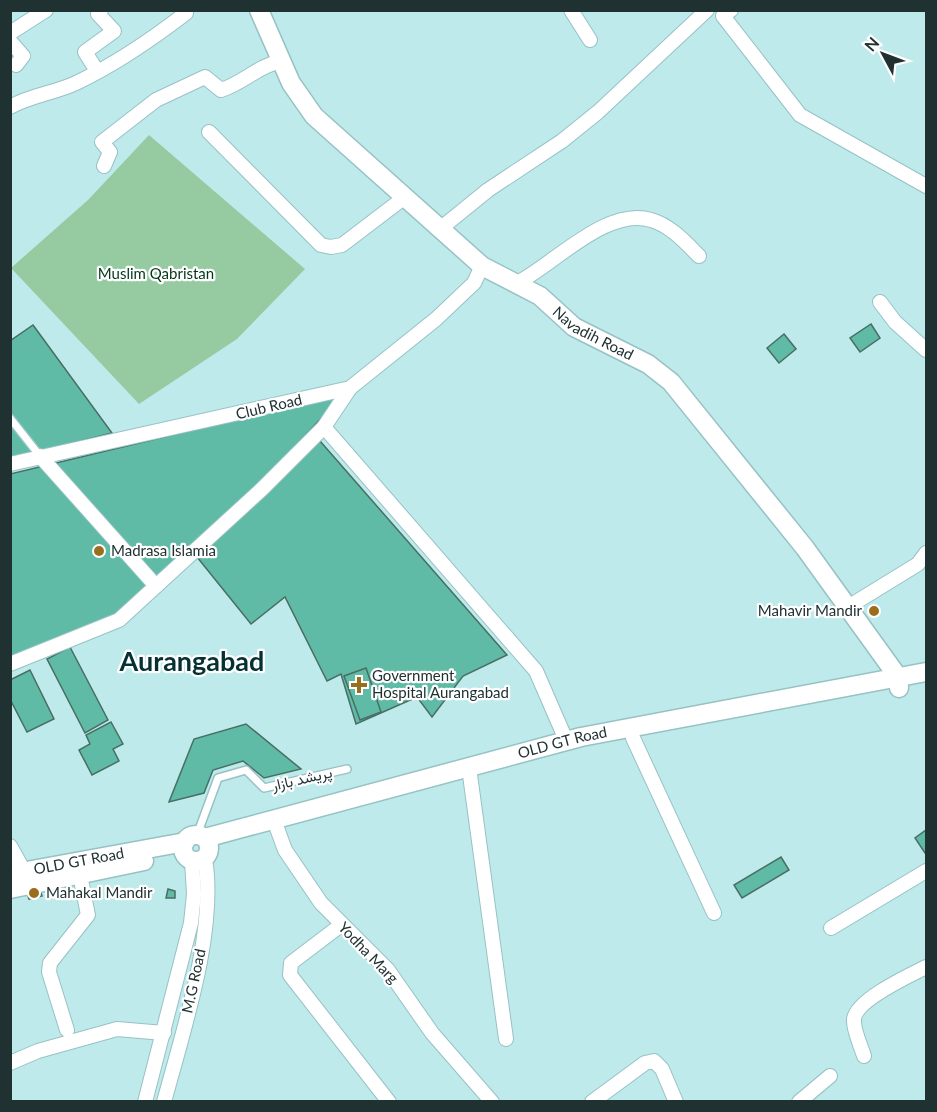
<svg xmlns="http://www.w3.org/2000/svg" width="937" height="1112" font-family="Lato,Vazirmatn,sans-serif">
	<rect width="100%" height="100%" fill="#beeaec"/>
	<!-- green -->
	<path fill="#96cba2" d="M149 135 305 269 237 339 139 404 11 268 88 200Z"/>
	<!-- building -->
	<g fill="#5fbba5" stroke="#496e64" stroke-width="1.5">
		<path d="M871 324 880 338 860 352 850 338Z"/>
		<path d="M33 325 112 433 10 459V341Z"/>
		<path d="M784 334 796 349 779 363 767 348Z"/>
		<path d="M344 394 257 487 118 616 10 658V474Z"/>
		<path d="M320 441 507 655 463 676 432 717 417 697 356 724 341 674 327 681 285 597 251 624 197 557Z"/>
		<path d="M70 647 108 720 85 733 47 659Z"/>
		<path d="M366 668 381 712 360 720 344 676Z"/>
		<path d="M30 670 54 719 27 732 10 699V680Z"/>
		<path d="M111 722 123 744 113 749 119 761 92 775 79 750 90 744 86 735Z"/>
		<path d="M246 724 301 769 264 778 243 761 213 770 204 793 169 802 194 739Z"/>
		<path d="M926 830V853H925L915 838Z"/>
		<path d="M781 857 789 870 742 898 734 885Z"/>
		<path d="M39 886 42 896 29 899 26 890Z"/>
		<path d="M168 889 175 891V898H166Z"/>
	</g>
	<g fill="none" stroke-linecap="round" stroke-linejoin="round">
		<!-- lane casing -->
		<g stroke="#97c2c4" stroke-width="10">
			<g id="lane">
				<path d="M10 418 40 456"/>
				<path d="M197 835 218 778 246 770 264 788 347 769"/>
			</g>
		</g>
		<!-- street casing -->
		<g stroke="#97c2c4" stroke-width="16">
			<g id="street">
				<path d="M571 10 590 40"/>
				<path d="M731 10 723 16 800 115 926 186"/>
				<path d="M10 33 46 10"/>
				<path d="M10 41 23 56 16 65"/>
				<path d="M97 71 85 52 114 31 98 14 101 10"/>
				<path d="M10 107C31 95 55 93 76 83 116 64 151 40 186 13L183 10"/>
				<path d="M209 132 321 245 331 247 342 245 405 197"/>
				<path d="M104 166 110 152 102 142 156 100 205 77 221 90C243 83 258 66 281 61"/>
				<path d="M440 229 488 190 562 141 598 112 707 10"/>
				<path d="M517 283C553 265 607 206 651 220 670 225 686 243 699 256"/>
				<path d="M880 302 895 322 926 350"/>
				<path d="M324 427 536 671 566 740"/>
				<path d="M40 456 156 586"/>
				<path d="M10 464 350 388 436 319 474 283 482 266"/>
				<path d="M848 607 918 564 926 553"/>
				<path d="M10 664 119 620 262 489 324 427 350 388"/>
				<path d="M633 738 714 913"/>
				<path d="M470 775 506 1039"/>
				<path d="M274 820 285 850 321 903 388 970 432 1033 492 1102"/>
				<path d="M10 846 24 871"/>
				<path d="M341 925 291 963 290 975 389 1102"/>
				<path d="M831 928 926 871"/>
				<path d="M67 1030 49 972 50 963 88 915 80 875"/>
				<path d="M864 1056C861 1046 853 1030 854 1019 856 1000 910 975 926 967"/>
				<path d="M10 1063 38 1051 117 1029 164 1033"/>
				<path d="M145 1102 191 923 194 894 192 861"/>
				<path d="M164 1102C183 1031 217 930 205 859"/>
				<path d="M592 1102 645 1063 654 1061 662 1069 676 1102"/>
				<path d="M799 1102 830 1076"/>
			</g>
		</g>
		<!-- secondary casing -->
		<g stroke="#97c2c4" stroke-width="21">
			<g id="secondary">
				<path id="s1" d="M259 10 291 83 314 116 482 266 540 296 574 327 648 364 671 382 805 548 898 677 899 688"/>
				<circle cx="196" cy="848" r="13"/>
				<path id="s2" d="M205 838 581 737 926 672"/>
				<path id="s3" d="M10 874 185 842"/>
				<path d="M10 889 144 861"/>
			</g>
		</g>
		<!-- lane -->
		<use href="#lane" stroke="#fff" stroke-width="7"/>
		<!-- street -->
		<use href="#street" stroke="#fff" stroke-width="14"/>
		<!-- secondary -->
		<use href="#secondary" stroke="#fff" stroke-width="18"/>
	</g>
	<!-- markers -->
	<g fill="#9a6e1d" stroke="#fff" stroke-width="2">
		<circle cx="99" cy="551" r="6"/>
		<circle cx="874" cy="611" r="6"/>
		<path d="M356 676h6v6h6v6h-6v6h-6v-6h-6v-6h6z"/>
		<circle cx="34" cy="893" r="6"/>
	</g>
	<g text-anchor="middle" stroke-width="4.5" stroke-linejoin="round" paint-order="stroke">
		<!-- park labels -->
		<g font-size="15" fill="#043718" stroke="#fff">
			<text x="156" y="279">Muslim Qabristan</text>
		</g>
		<!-- street labels -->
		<g font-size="15" fill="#203132" stroke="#fff">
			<text dy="5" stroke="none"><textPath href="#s1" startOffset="476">Navadih Road</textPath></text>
			<text transform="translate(269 407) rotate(-13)" y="5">Club Road</text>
			<text dy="5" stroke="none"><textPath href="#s2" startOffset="370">OLD GT Road</textPath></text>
			<text transform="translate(302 779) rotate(-13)" y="5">پریشد بازار</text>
			<text dy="5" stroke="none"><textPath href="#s3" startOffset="70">OLD GT Road</textPath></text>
			<text transform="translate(368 953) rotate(46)" y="5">Yodha Marg</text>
			<text transform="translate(194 981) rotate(-78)" y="5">M.G Road</text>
		</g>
		<!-- poi labels -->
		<g font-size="15" fill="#203132" stroke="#fff" text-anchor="start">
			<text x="111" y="556">Madrasa Islamia</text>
			<text x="862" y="616" text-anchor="end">Mahavir Mandir</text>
			<text x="372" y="681">Government<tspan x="372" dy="17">Hospital Aurangabad</tspan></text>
			<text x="46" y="898">Mahakal Mandir</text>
		</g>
		<!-- town labels -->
		<g font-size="27" font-weight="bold" fill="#053133" stroke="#fff">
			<text x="192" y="671">Aurangabad</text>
		</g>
	</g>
	<!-- border -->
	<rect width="937" height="1112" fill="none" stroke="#203132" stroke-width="24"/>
	<!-- north arrow -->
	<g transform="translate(883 54) rotate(311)" stroke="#ffffff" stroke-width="4.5" paint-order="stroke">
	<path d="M0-4.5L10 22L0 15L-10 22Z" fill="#203132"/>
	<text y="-9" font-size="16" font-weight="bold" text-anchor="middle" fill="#203132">N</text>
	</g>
</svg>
